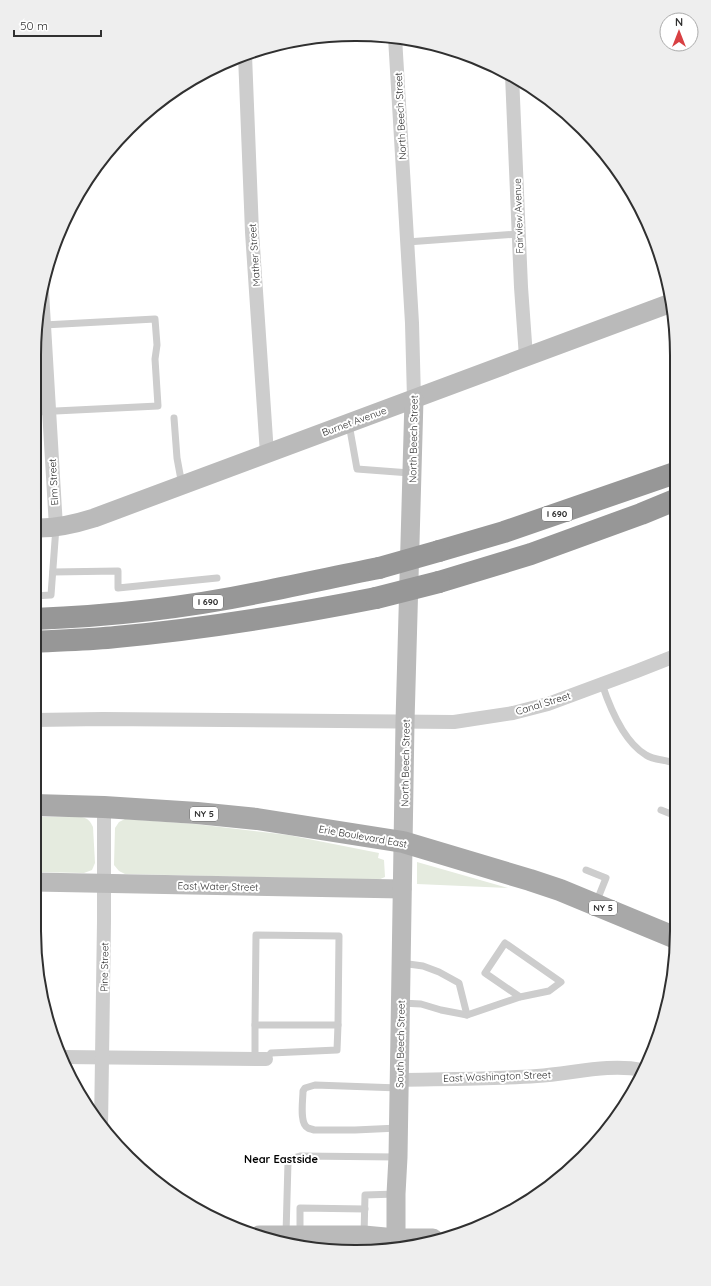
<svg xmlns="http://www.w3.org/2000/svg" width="711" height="1286" font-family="Quicksand,sans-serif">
	<rect width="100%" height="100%" fill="#fff"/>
	<!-- green -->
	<g fill="#e5ebdf">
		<path d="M34 817H81C88 818 90 821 93 827L95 863 92 870 84 873 34 872Z"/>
		<path d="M125 819 195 824 288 835 379 853 378 858 384 860 385 877 378 880 125 874 119 871 114 865 115 828 119 822Z"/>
		<path d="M417 862 508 888 417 884Z"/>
	</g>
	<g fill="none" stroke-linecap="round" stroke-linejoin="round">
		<!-- lane -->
		<g stroke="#cdcdcd" stroke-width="7">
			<path d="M407 242 518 234"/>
			<path d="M35 412 158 406 155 359 157 345 155 319 44 325"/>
			<path d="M174 418 177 458 182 485"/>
			<path d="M349 424 357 469 410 473"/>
			<path d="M53 572 118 571V588L217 578"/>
			<path d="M34 596 51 595 56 527"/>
			<path d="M602 684C610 708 624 742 646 755 655 761 666 759 676 764"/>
			<path d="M661 810 676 816"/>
			<path d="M586 870 606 878 596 903"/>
			<path d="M401 963 423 966 439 972 459 983 467 1015"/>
			<path d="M401 1003 421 1004 441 1010 467 1015 520 997 549 991 561 982 505 943 485 973 520 997"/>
			<path d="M255 1025 256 935 339 936 338 1025"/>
			<path d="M255 1059V1025H338L337 1050 271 1053 266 1059"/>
			<path d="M398 1128 355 1130H314C312 1129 310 1129 308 1128 299 1124 303 1100 303 1091L305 1088 315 1085 399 1088"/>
			<path d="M286 1234 288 1162 293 1158 300 1156 397 1157"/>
			<path d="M300 1234V1208L365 1209"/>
			<path d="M364 1235 365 1195 396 1194"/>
		</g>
		<!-- street -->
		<g stroke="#cdcdcd" stroke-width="14">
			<path d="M395 37 412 323 414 399"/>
			<path d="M245 55 252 232 267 454"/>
			<path d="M512 75 521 287 526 357"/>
			<path d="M42 292 56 527"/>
			<path d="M34 720 103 719 454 722 513 713 548 704 637 671 675 656"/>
			<path d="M63 1057 266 1059"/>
			<path d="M399 1080C445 1079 491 1079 537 1076 572 1074 607 1063 643 1070"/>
			<path d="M101 1127 104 921V807"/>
		</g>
		<!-- secondary -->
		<g stroke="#bababa" stroke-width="19">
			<path d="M34 528C55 529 75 524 94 518L671 303"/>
			<path d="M34 882 402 889"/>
			<path d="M259 1235H364L396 1238H433"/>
			<path d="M396 1247V1194L398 1157 405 722 414 399"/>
		</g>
		<!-- primary -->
		<path stroke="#a8a8a8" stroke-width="22" d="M34 805 104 807 197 813 257 819 403 842 530 880 560 890 676 938"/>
		<!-- highway -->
		<g stroke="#979797" stroke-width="22">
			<path d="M439 551 504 532 675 473"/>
			<path d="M439 582 531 554 641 514 675 500"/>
			<path d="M34 619C109 616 184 608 257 593 298 585 338 576 379 568"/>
			<path d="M34 642C61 640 89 640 116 637 204 629 290 615 376 598"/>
		</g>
		<!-- highway-bridge -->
		<g stroke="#979797" stroke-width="22">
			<path d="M379 568 439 551"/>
			<path d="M376 598 439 582"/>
		</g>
	</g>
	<g text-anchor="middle" stroke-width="4" stroke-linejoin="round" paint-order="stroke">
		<!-- shield labels -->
		<g fill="#fff" stroke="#6e6e6e" stroke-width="1">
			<rect x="542" y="507" width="30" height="14" rx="3"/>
			<rect x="193" y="595" width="30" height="14" rx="3"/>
			<rect x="190" y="807" width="28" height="14" rx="3"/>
			<rect x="589" y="901" width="28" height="14" rx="3"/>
		</g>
		<g font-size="9" font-weight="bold" fill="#303030">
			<text x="557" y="517">I 690</text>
			<text x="208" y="605">I 690</text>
			<text x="204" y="817">NY 5</text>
			<text x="603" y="911">NY 5</text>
		</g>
		<!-- street labels -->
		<g font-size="10" fill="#303030" stroke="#fff">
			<text transform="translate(400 116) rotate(-93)" y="4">North Beech Street</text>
			<text transform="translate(518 216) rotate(-92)" y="4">Fairview Avenue</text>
			<text transform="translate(254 255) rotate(-94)" y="4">Mather Street</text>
			<text transform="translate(354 421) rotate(-20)" y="4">Burnet Avenue</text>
			<text transform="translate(413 439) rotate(-89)" y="4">North Beech Street</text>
			<text transform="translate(53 482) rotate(-93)" y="4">Elm Street</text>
			<text transform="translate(543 703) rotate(-17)" y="4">Canal Street</text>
			<text transform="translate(405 763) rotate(-89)" y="4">North Beech Street</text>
			<text transform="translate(363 836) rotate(10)" y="4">Erie Boulevard East</text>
			<text transform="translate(218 886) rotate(1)" y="4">East Water Street</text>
			<text transform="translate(104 967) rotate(-89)" y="4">Pine Street</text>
			<text transform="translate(400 1044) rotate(-89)" y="4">South Beech Street</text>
			<text transform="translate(497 1076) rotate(-2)" y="4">East Washington Street</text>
		</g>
		<!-- neighbourhood labels -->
		<g font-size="11" font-weight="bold" fill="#000" stroke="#fff">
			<text x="281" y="1163">Near Eastside</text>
		</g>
	</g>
	<!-- crop -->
	<path d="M0 0H711V1286H0ZM355 41H356A314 314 0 0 1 670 355V931A314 314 0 0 1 356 1245H355A314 314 0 0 1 41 931V355A314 314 0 0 1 355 41Z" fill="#eee" fill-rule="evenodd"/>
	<path fill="none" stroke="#303030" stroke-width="2" d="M355 41H356A314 314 0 0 1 670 355V931A314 314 0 0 1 356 1245H355A314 314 0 0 1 41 931V355A314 314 0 0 1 355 41Z"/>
	<!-- north arrow -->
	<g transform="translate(679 32)"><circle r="19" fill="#ffffff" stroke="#acacac"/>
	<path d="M0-3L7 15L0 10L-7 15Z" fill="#d84043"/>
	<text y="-6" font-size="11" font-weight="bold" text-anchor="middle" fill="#303030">N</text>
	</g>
	<!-- scale -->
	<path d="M14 30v6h87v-6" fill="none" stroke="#303030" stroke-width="2"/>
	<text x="20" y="30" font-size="12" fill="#303030" stroke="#ffffff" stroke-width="3" paint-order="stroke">50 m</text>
</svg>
